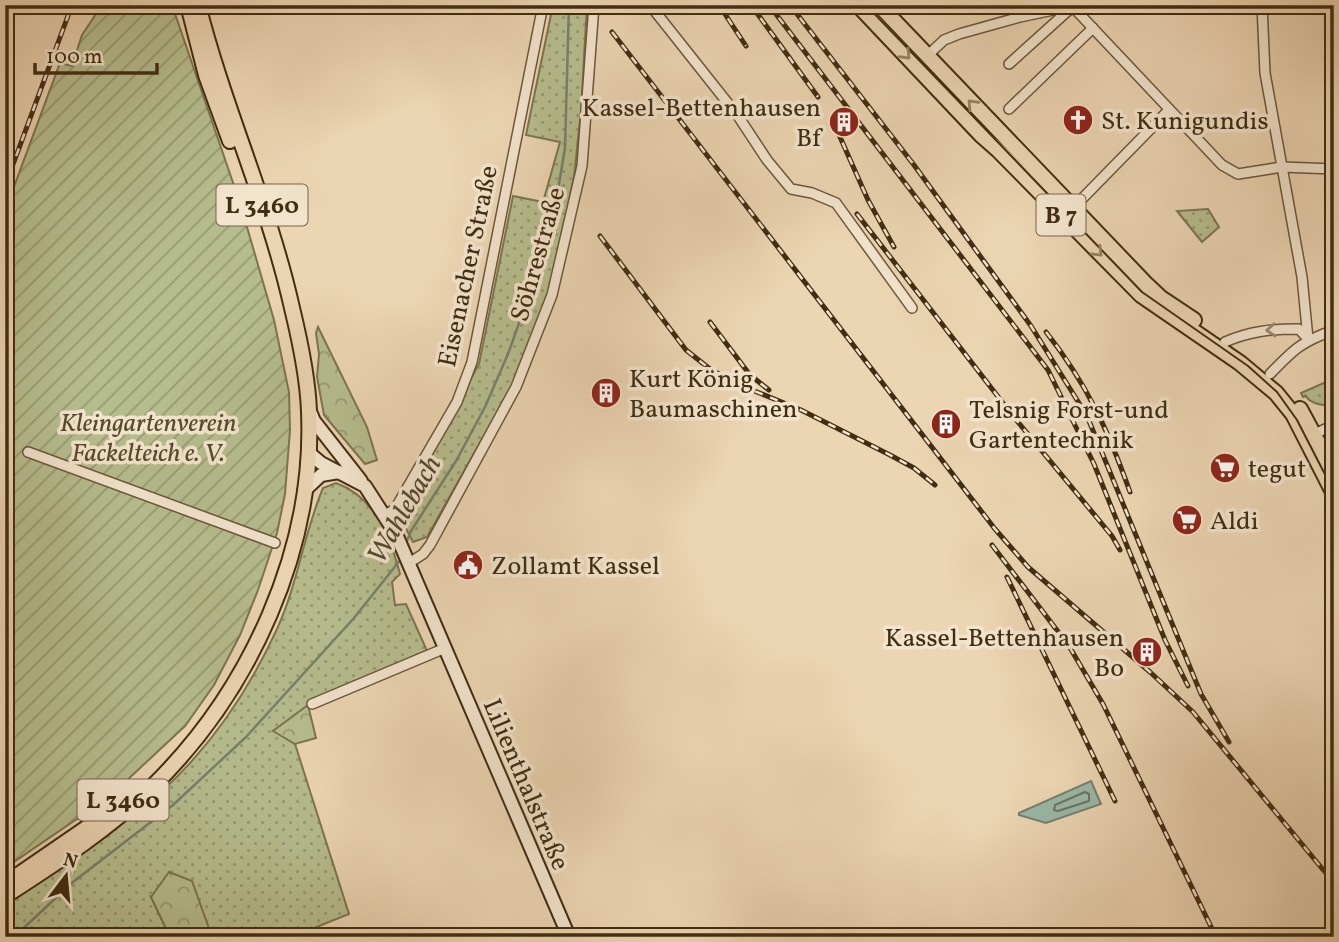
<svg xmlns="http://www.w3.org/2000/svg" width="1339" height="942" font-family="Vollkorn,serif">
	<defs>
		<pattern id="grass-dots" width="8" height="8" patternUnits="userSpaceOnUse" patternTransform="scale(1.75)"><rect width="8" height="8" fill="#b6bd8d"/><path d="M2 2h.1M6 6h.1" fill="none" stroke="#969a72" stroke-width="1.8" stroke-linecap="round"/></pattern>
		<pattern id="forest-crowns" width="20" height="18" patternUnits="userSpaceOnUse" patternTransform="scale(1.75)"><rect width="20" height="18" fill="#b6bd8d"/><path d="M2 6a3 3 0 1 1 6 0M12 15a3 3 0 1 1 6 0" fill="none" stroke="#969a72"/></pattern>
		<pattern id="garden-furrows" width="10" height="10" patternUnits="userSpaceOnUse" patternTransform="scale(1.75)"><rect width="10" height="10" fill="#b6bd8d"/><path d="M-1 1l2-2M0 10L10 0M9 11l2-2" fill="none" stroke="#969a72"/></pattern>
	</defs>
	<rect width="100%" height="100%" fill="#ecd5b2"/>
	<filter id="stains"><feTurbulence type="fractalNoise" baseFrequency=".00286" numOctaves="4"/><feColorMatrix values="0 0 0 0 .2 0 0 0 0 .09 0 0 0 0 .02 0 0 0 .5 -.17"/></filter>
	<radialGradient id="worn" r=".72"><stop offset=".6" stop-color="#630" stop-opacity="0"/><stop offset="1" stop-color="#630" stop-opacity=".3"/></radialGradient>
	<!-- grass -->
	<g fill="url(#grass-dots)" stroke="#7c754f" stroke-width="2">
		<path d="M553 5H587L581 111 574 177 549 292 513 384 427 537 413 542 401 519 410 502 407 498 479 364 513 196 543 202 560 142 526 135Z"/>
		<path d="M1208 209 1219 227 1202 242 1177 211Z"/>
		<path d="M1326 382 1328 385 1334 383V406C1324 405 1311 405 1306 396L1303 397 1301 393Z"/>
		<path d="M336 483C375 497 390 536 400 574L392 582 395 605 406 604 428 653 309 705 274 731 295 744 349 914 292 937H212L209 931 151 897 170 937H5V902C69 859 140 819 191 762 227 722 255 677 277 629 298 583 304 533 323 488Z"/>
	</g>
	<!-- forest -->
	<g fill="url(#forest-crowns)" stroke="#7c754f" stroke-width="2">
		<path d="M318 327 367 427 377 460 365 464 324 415 317 377 319 354 316 333Z"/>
		<path d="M308 705 316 738 295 744 273 731Z"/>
		<path d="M169 872 192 881 212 937H170L151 897Z"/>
	</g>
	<!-- garden -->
	<path fill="url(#garden-furrows)" stroke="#7c754f" stroke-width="2" d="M102 5H172L240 203 274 320 289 392 290 430 285 494 277 533 258 590 240 635 214 685 185 726 109 797 5 868V211L60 63 72 66 82 35Z"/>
	<!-- water -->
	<path fill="#99b9a9" stroke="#76816c" stroke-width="2" d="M1091 781 1101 804 1046 823 1019 815V813Z"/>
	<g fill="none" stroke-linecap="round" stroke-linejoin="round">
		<!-- shore -->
		<path stroke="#6d735d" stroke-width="2" d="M1085 792 1089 794V801L1058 811 1054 810 1055 805Z"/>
		<!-- stream -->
		<g stroke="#76816c" stroke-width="2.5">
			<path d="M406 543 411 531 456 461 485 407 508 354 550 237 565 148 569 5"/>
			<path d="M14 937 73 882 173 805 246 737 354 618 401 559"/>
		</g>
		<!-- minor casing -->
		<g stroke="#6c5739" stroke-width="12">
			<g id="minor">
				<path d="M650 5 738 116 767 160 791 189 812 193 836 203 912 308"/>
				<path d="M1262 5 1265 73 1302 277 1308 339"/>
				<path d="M1072 6 1222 165 1238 174 1282 167 1334 169"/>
				<path d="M927 56 944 40 959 34 1020 17 1072 6"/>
				<path d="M1009 64 1071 8"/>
				<path d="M1009 109 1093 28"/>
				<path d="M1073 208 1169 110"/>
				<path d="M1225 342C1250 331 1272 329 1299 329L1307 338"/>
				<path d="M1270 374C1294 349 1301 342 1334 330"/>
				<path d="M1310 436 1334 425"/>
				<path d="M28 452 275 543"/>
				<path d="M385 515 395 509 457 402 472 362 543 5"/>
				<path d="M409 563 423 554 430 545 516 387 552 295 582 166 594 5"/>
				<path d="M312 704 443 649"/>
				<path d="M552 937 565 930"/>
			</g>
		</g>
		<!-- secondary casing -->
		<g stroke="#412d11" stroke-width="16">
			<g id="secondary">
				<path d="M309 409 314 421 361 481"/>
				<path d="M308 452 321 463 365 486 396 534 569 937"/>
				<path d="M304 491 321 475 339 472"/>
			</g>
		</g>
		<!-- primary casing -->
		<g stroke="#412d11" stroke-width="18">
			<g id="primary">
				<path d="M188 5 206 75 230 141"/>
				<path d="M858 5 981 135 998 150 1141 295 1240 363 1276 393 1293 414 1334 494"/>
				<path d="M879 5 1145 283 1161 298 1194 320"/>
				<path d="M1300 409 1334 472"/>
				<path d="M5 884 101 818"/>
				<path d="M5 896C56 863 109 829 153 786 250 691 315 549 309 412 308 377 300 341 292 308 269 205 224 108 198 5"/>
			</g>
		</g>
		<!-- minor -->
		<use href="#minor" stroke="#f3e4cd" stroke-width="9"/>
		<!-- secondary -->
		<use href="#secondary" stroke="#f3e4cd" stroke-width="12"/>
		<!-- primary -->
		<use href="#primary" stroke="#ecd5b2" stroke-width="14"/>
		<!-- tram -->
		<path stroke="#412d11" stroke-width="2" d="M866 5 1142 292 1248 366 1277 392 1297 420 1334 492"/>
		<!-- rail casing -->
		<g stroke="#412d11" stroke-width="5">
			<g id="rail">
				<path d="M719 5 746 46"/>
				<path d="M751 5 818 97"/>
				<path d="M769 5 1048 370 1094 464 1165 640 1188 686"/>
				<path d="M790 5 914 165 1031 326 1087 416 1201 694 1229 742"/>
				<path d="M612 32 995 529 1028 567 1150 672 1193 712 1334 883"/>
				<path d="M836 128 868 200 894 247"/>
				<path d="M5 186 72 5"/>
				<path d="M857 214 1013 416 1112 536 1120 550"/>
				<path d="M600 236 686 350 710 369 735 383 801 410 890 455 914 468 935 485"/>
				<path d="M710 322 750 375 769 390"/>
				<path d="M1046 332C1087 384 1108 430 1130 492"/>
				<path d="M992 545 1069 646 1103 704 1216 937"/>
				<path d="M1007 577 1115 801"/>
			</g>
		</g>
		<!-- rail -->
		<use href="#rail" stroke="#f3e4cd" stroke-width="2.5" stroke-dasharray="8" stroke-linecap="butt"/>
	</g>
	<!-- one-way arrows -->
	<defs><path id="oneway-chevron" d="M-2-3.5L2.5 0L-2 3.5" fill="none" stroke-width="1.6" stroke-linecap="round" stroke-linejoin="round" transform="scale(1.75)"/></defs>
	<g stroke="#968162">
		<use href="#oneway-chevron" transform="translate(906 55) rotate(46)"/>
		<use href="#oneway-chevron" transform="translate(972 104) rotate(-133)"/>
		<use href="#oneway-chevron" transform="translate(1098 252) rotate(45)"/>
	</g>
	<use stroke="#9a886f" href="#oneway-chevron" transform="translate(1271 330) rotate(177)"/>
	<!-- icons -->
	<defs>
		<g id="church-disc" transform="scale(1.575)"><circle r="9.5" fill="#8f2418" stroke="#f3e4cd"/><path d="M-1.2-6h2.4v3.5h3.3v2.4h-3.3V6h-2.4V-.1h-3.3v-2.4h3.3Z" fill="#fff"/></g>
		<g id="building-disc" transform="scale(1.575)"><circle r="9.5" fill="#8f2418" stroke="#f3e4cd"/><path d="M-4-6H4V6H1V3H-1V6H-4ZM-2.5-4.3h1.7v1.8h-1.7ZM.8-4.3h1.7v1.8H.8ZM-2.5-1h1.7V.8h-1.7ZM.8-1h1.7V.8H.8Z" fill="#fff"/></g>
		<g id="supermarket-disc" transform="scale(1.575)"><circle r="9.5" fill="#8f2418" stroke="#f3e4cd"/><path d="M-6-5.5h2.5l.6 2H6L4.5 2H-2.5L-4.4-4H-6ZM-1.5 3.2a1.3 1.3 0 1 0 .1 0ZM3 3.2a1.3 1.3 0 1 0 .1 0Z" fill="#fff"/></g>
		<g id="civic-disc" transform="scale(1.575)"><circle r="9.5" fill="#8f2418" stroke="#f3e4cd"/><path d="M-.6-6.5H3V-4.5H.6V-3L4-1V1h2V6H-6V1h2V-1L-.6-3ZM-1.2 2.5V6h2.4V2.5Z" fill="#fff"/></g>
	</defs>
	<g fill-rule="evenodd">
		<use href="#church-disc" x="1078" y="120"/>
		<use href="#building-disc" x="844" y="122"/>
		<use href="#building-disc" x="606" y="393"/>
		<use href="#building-disc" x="946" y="424"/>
		<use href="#supermarket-disc" x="1225" y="468"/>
		<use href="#supermarket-disc" x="1187" y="520"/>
		<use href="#civic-disc" x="468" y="565"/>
		<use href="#building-disc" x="1147" y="652"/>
	</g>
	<g text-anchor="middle" stroke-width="7" stroke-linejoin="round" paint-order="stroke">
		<!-- shield labels -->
		<g fill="#f3e4cd" stroke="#766449" stroke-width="2">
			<rect x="216.5" y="184.5" width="91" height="41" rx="5"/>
			<rect x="1036.5" y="194.5" width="49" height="41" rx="5"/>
			<rect x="77.5" y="779.5" width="91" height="41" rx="5"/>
		</g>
		<g font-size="24" font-weight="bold" fill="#412d11">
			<text x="262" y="213">L 3460</text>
			<text x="1061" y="223">B 7</text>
			<text x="123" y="808">L 3460</text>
		</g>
		<!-- poi labels -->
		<g font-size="26" fill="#412d11" stroke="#f3e4cd" text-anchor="start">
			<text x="821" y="116" text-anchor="end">Kassel-Bettenhausen<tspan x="821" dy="30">Bf</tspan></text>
			<text x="1101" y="129">St. Kunigundis</text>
			<text x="629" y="387">Kurt König<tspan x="629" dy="30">Baumaschinen</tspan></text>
			<text x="969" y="418">Telsnig Forst-und<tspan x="969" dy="30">Gartentechnik</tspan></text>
			<text x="1248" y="477">tegut</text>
			<text x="1210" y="529">Aldi</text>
			<text x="491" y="574">Zollamt Kassel</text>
			<text x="1124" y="646" text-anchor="end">Kassel-Bettenhausen<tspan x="1124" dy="30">Bo</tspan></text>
		</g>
		<!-- street labels -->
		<g font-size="26" fill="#412d11" stroke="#f3e4cd">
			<text transform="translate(537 254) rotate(-74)" y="9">Söhrestraße</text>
			<text transform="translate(467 266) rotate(-78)" y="9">Eisenacher Straße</text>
			<text transform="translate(527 784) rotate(67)" y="9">Lilienthalstraße</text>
		</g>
		<!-- park labels -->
		<g font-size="26" font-style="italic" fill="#584a2a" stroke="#f3e4cd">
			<text x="148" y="431">Kleingartenverein<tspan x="148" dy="30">Fackelteich e. V.</tspan></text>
		</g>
		<!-- water labels -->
		<g font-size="28" font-style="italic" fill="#53492f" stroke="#f3e4cd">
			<text transform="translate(403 509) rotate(-60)" y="10">Wahlebach</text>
		</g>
	</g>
	<!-- margin -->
	<rect width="1339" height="942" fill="none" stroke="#ecd5b2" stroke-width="28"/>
	<rect x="7" y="7" width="1325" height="928" fill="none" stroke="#412d11" stroke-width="3.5"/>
	<rect x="14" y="14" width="1311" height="914" fill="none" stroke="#412d11" stroke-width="2"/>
	<!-- north arrow -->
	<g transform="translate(66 876) rotate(16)" stroke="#f3e4cd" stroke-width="5" paint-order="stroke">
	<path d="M0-5L12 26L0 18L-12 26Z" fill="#412d11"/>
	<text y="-10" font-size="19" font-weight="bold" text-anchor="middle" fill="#412d11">N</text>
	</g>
	<!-- scale -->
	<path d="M35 63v10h122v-10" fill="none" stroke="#412d11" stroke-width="3.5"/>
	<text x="46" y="63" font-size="21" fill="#412d11" stroke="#f3e4cd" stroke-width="5" paint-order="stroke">100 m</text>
	<rect width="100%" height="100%" filter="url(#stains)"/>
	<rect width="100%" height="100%" fill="url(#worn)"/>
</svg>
